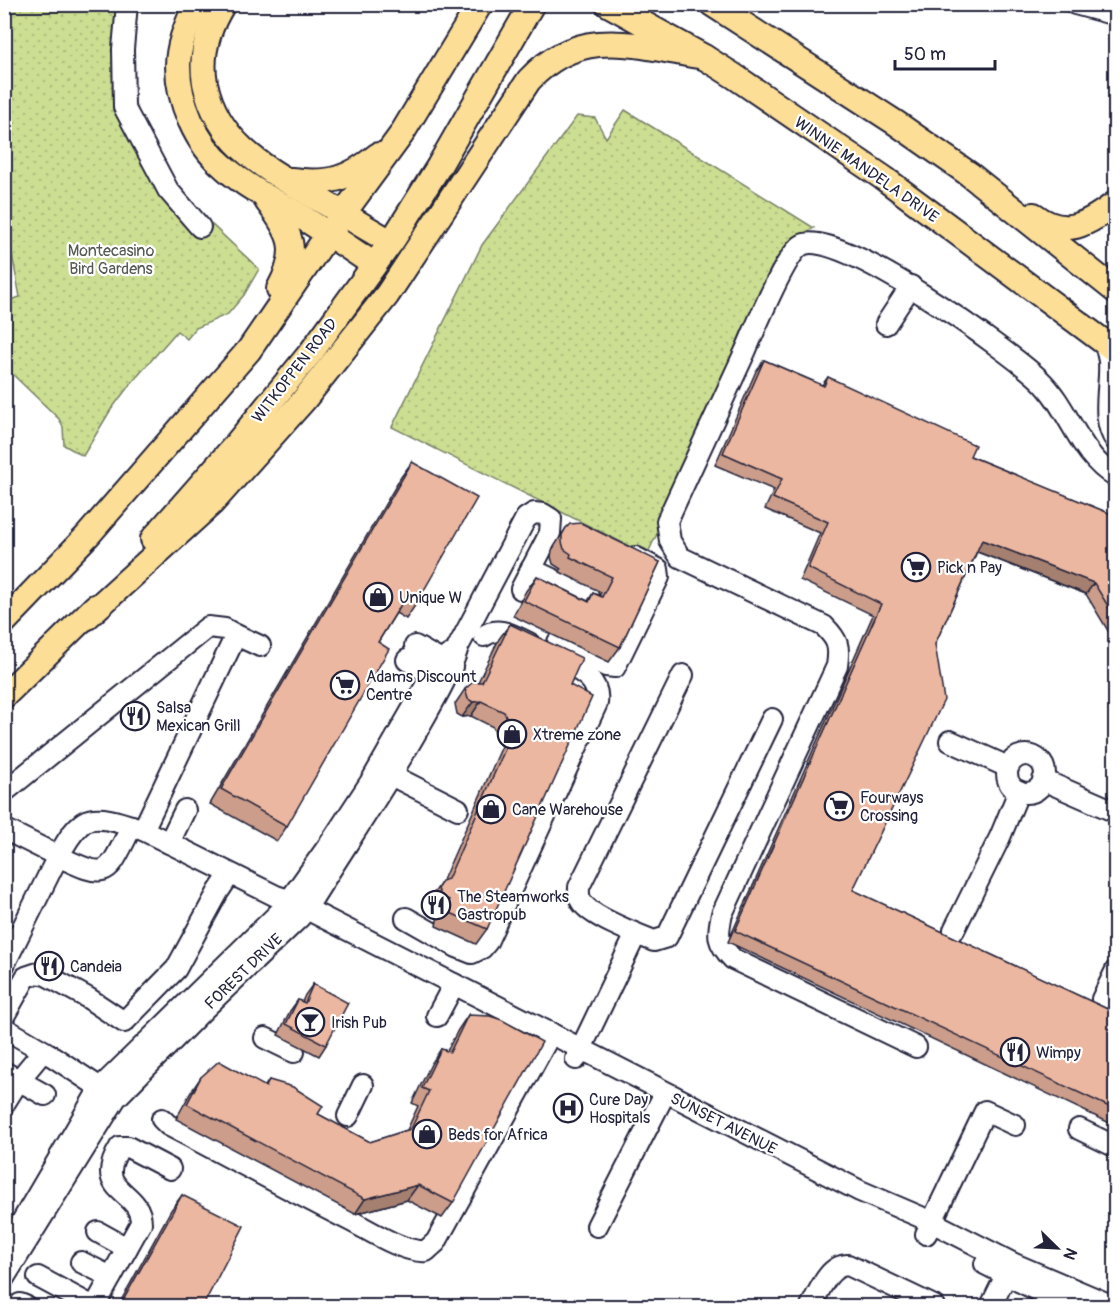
<svg xmlns="http://www.w3.org/2000/svg" width="1120" height="1311" font-family="Pangolin,sans-serif">
	<defs>
		<pattern id="green-dots" width="8" height="8" patternUnits="userSpaceOnUse" patternTransform="scale(1.5)"><rect width="8" height="8" fill="#ccde92"/><path d="M2 2h.1M6 6h.1" fill="none" stroke="#afbe7f" stroke-width="1.8" stroke-linecap="round"/></pattern>
	</defs>
	<rect width="100%" height="100%" fill="#fff"/>
	<filter id="ink" filterUnits="userSpaceOnUse"><feTurbulence type="fractalNoise" baseFrequency=".0167" numOctaves="2"/><feDisplacementMap in="SourceGraphic" scale="12" xChannelSelector="R" yChannelSelector="G"/><feConvolveMatrix kernelMatrix="1 2 1 2 8 2 1 2 1" color-interpolation-filters="sRGB"/></filter>
	<g filter="url(#ink)">
		<!-- green -->
		<g fill="url(#green-dots)" stroke="#778066" stroke-width="1.5">
			<path d="M4 5H133L132 110 165 174 190 204 259 269 244 295 228 314 196 328 187 339 177 331 128 387 110 411 83 456 64 445 63 427 59 419 7 369V301L20 297 5 217Z"/>
			<path d="M625 110 814 228 796 238 647 555 392 427 482 245 577 116 595 118 606 138Z"/>
		</g>
		<g fill="none" stroke-linecap="round" stroke-linejoin="round">
			<!-- minor casing -->
			<g stroke="#22223b" stroke-width="24">
				<g id="minor">
					<path d="M127 4 123 49 124 107 168 190 200 227"/>
					<path d="M1075 4 1116 15"/>
					<path d="M886 324 911 286"/>
					<path d="M1105 342C1106 348 1108 355 1109 361 1111 386 1100 419 1116 441"/>
					<path d="M531 569 588 596"/>
					<path d="M236 635 260 646"/>
					<path d="M484 636C499 625 515 637 529 643"/>
					<path d="M558 642 606 666 615 667 659 577 658 569 635 557"/>
					<path d="M415 646 452 667"/>
					<path d="M407 660 442 680"/>
					<path d="M683 675 579 887C579 892 578 896 581 901 589 916 636 934 654 941L667 937 772 719"/>
					<path d="M950 741 1008 767"/>
					<circle cx="1026" cy="774" r="19"/>
					<path d="M381 770 458 809"/>
					<path d="M1043 780 1116 812"/>
					<path d="M4 792 208 627 225 629 236 635 143 830"/>
					<path d="M4 829 58 856C66 844 72 830 84 822 99 813 128 825 143 830L276 896 289 900 860 1191 930 1221 1012 1263 1113 1306"/>
					<path d="M169 843 185 810"/>
					<path d="M406 918 457 947 472 953 482 948 487 942 597 703C601 677 574 668 555 657"/>
					<path d="M954 930 1000 837 1019 791"/>
					<path d="M4 965 58 856C111 882 107 874 132 826"/>
					<path d="M1102 999 1116 970"/>
					<path d="M4 1016 26 977 38 973 46 975 88 998 124 1022 176 969 218 892 230 874"/>
					<path d="M437 1016 454 984"/>
					<path d="M4 1028 52 1056 111 1095"/>
					<path d="M265 1038 294 1052"/>
					<path d="M916 1047 733 959C717 943 717 936 722 914L837 666C840 646 838 640 824 626L680 557 670 541 667 521C693 465 719 408 745 352 754 332 785 254 802 245 837 226 1009 351 1039 379 1070 408 1078 455 1116 477"/>
					<path d="M576 1059 636 934"/>
					<path d="M4 1072 45 1095"/>
					<path d="M4 1104 19 1080 43 1051"/>
					<path d="M348 1116 363 1085"/>
					<path d="M162 1119 168 1125C230 1157 291 1191 353 1222 372 1232 405 1253 426 1251L436 1242 551 1033"/>
					<path d="M1079 1129 1116 1147"/>
					<path d="M597 1226 665 1093"/>
					<path d="M98 1232 127 1248"/>
					<path d="M926 1234 985 1111 1015 1125"/>
					<path d="M4 1252 100 1088 284 908 333 839 373 778 432 675 441 662 449 655"/>
					<path d="M81 1262 111 1277"/>
					<path d="M985 1264 1068 1306"/>
					<path d="M38 1277 92 1306"/>
					<path d="M4 1278 116 1098 205 1008 300 917 306 909C343 849 383 791 418 729 433 702 449 677 458 647L526 518 534 513 543 514 551 519 550 533 521 589"/>
					<path d="M20 1304 25 1306"/>
					<path d="M95 1306 141 1223C141 1188 91 1194 120 1147H128L170 1169"/>
					<path d="M811 1306C819 1292 828 1265 848 1265L934 1306"/>
					<path d="M991 1306 1012 1263"/>
				</g>
			</g>
			<!-- major casing -->
			<g stroke="#22223b" stroke-width="28">
				<g id="major">
					<path d="M196 4C188 23 178 44 178 66 178 101 196 144 224 167 245 186 272 200 297 214 323 230 348 247 373 264"/>
					<path d="M223 4C208 28 200 55 205 83 218 146 269 170 320 200 344 214 367 229 391 242"/>
					<path d="M608 4 704 57 734 76 885 179 1116 351"/>
					<path d="M712 4 896 123 969 174 1116 291"/>
					<path d="M291 180C329 185 349 179 378 155"/>
					<path d="M267 201C292 234 300 250 279 289"/>
					<path d="M1034 215C1065 239 1088 224 1116 203"/>
					<path d="M153 539 233 448 312 351 394 238 439 166 532 4"/>
					<path d="M86 618 212 503 303 401 387 295 529 80C581 24 637 46 704 57"/>
					<path d="M4 622 88 535 249 350 329 233 401 135 480 4"/>
					<path d="M4 696 95 607"/>
				</g>
			</g>
			<!-- minor -->
			<use href="#minor" stroke="#fff" stroke-width="20"/>
			<!-- major -->
			<use href="#major" stroke="#fcde96" stroke-width="24"/>
		</g>
		<!-- wall -->
		<g fill="#cb9d8a" stroke="#22223b" stroke-width="1.5">
			<path d="M764 360 822 385 828 377 970 456 1116 516V644L1086 594 977 552 935 644 853 890 1116 1013V1126L728 942 873 615 800 580 820 533 765 509 774 490 715 465 756 371Z"/>
			<path d="M412 462 416 604 406 619 396 613 378 642 287 826 277 841 210 804 401 477Z"/>
			<path d="M566 528 660 562 620 647 609 662 513 616 526 591 537 576 588 601 593 593 599 596 601 592 560 572 561 569 553 564 551 557 552 550Z"/>
			<path d="M510 624 570 685 487 929 476 944 436 926 438 915 430 911 427 903 432 896 443 880 502 746 493 727 471 716 462 717 457 714 455 704 465 689 478 682 499 639Z"/>
			<path d="M313 984 326 1045 319 1056 278 1035 290 1011 298 1000 302 1002 305 995Z"/>
			<path d="M468 1015 453 1203 442 1218 407 1200 355 1214 176 1119 191 1092 201 1077 265 1086 269 1080 318 1114 370 1142 407 1130 418 1106 412 1103 431 1064 441 1049 447 1051 458 1030Z"/>
			<path d="M182 1195 203 1306H118L171 1210Z"/>
		</g>
		<!-- shaded-wall -->
		<g fill="#a58070" stroke="#22223b" stroke-width="1.5">
			<path d="M982 540 1094 583 1086 594 975 551Z"/>
			<path d="M481 701 471 716 462 717 473 702Z"/>
			<path d="M418 1185 407 1200 355 1214 365 1199Z"/>
		</g>
		<!-- building -->
		<g fill="#ecb7a0" stroke="#22223b" stroke-width="1.5">
			<path d="M4 266 6 281H4Z"/>
			<path d="M764 360 824 386 828 377 975 445 970 456 1116 516V619L1094 583 982 540 935 644 944 700 853 890 1116 1013V1110L735 931 881 604 808 568 828 522 773 498 782 479 723 453Z"/>
			<path d="M412 462 477 498 416 604 405 598 378 642 389 649 287 826 221 789Z"/>
			<path d="M581 523 660 562 620 647 524 601 537 576 589 602 593 593 602 597 612 577 570 557 571 554 564 549 562 542V535L566 528 570 524Z"/>
			<path d="M510 624 582 658 570 685 592 697 487 929 446 911 449 900 440 896 438 888 442 881 448 879 513 731 504 712 481 701 473 702 468 699 465 689 473 682H482Z"/>
			<path d="M313 984 348 1003 326 1045 286 1024 298 1000 305 1003Z"/>
			<path d="M468 1015 490 1016 502 1020 542 1042 453 1203 418 1185 365 1199 187 1104 201 1077 219 1061 266 1087 269 1080 293 1087 323 1106 318 1114 370 1142 411 1129 429 1091 422 1088 441 1049 450 1052Z"/>
			<path d="M182 1195 244 1226 203 1306H120Z"/>
		</g>
	</g>
	<!-- icons -->
	<defs>
		<g id="supermarket-ring" transform="scale(1.5)"><circle r="9.5" fill="#fff" stroke="#22223b" stroke-width="1.5"/><path d="M-6-5.5h2.5l.6 2H6L4.5 2H-2.5L-4.4-4H-6ZM-1.5 3.2a1.3 1.3 0 1 0 .1 0ZM3 3.2a1.3 1.3 0 1 0 .1 0Z" fill="#22223b"/></g>
		<g id="shop-ring" transform="scale(1.5)"><circle r="9.5" fill="#fff" stroke="#22223b" stroke-width="1.5"/><path d="M-5-2.5h2.3a2.7 3.5 0 0 1 5.4 0H5L5.5 6h-11ZM-1.5-2.5h3a1.5 2.3 0 0 0-3 0Z" fill="#22223b"/></g>
		<g id="restaurant-ring" transform="scale(1.5)"><circle r="9.5" fill="#fff" stroke="#22223b" stroke-width="1.5"/><path d="M-5-6h1v4h1v-4h1v4h1v-4h1v5L-1.5 .5V6h-2V.5L-5-1ZM5-6V6H3V1.5H1.5Q1.5-4 5-6Z" fill="#22223b"/></g>
		<g id="bar-ring" transform="scale(1.5)"><circle r="9.5" fill="#fff" stroke="#22223b" stroke-width="1.5"/><path d="M-6-5H6L.8 .8V4.5H3.5V6h-7V4.5H-.8V.8Z" fill="#22223b"/></g>
		<g id="hospital-ring" transform="scale(1.5)"><circle r="9.5" fill="#fff" stroke="#22223b" stroke-width="1.5"/><path d="M-5-5h3v3.5h4V-5h3V5h-3V1.5h-4V5h-3Z" fill="#22223b"/></g>
	</defs>
	<g fill-rule="evenodd">
		<use href="#supermarket-ring" x="916" y="567"/>
		<use href="#shop-ring" x="378" y="597"/>
		<use href="#supermarket-ring" x="345" y="685"/>
		<use href="#restaurant-ring" x="135" y="716"/>
		<use href="#shop-ring" x="512" y="734"/>
		<use href="#supermarket-ring" x="839" y="806"/>
		<use href="#shop-ring" x="491" y="809"/>
		<use href="#restaurant-ring" x="436" y="905"/>
		<use href="#restaurant-ring" x="49" y="966"/>
		<use href="#bar-ring" x="310" y="1022"/>
		<use href="#restaurant-ring" x="1015" y="1052"/>
		<use href="#hospital-ring" x="568" y="1108"/>
		<use href="#shop-ring" x="427" y="1134"/>
	</g>
	<g text-anchor="middle" stroke-width="4.5" stroke-linejoin="round" paint-order="stroke">
		<!-- street labels -->
		<g font-size="16" fill="#22223b" stroke="#fff">
			<text transform="translate(867 169) rotate(35)" y="6">WINNIE MANDELA DRIVE</text>
			<text transform="translate(294 370) rotate(-52)" y="6">WITKOPPEN ROAD</text>
			<text transform="translate(243 971) rotate(-44)" y="6">FOREST DRIVE</text>
			<text transform="translate(724 1123) rotate(27)" y="6">SUNSET AVENUE</text>
		</g>
		<!-- park labels -->
		<g font-size="16" fill="#555a55" stroke="#fff">
			<text x="111" y="256">Montecasino<tspan x="111" dy="18">Bird Gardens</tspan></text>
		</g>
		<!-- poi labels -->
		<g font-size="16" fill="#22223b" stroke="#fff" text-anchor="start">
			<text x="937" y="573">Pick n Pay</text>
			<text x="399" y="603">Unique W</text>
			<text x="366" y="682">Adams Discount<tspan x="366" dy="18">Centre</tspan></text>
			<text x="156" y="713">Salsa<tspan x="156" dy="18">Mexican Grill</tspan></text>
			<text x="533" y="740">Xtreme zone</text>
			<text x="860" y="803">Fourways<tspan x="860" dy="18">Crossing</tspan></text>
			<text x="512" y="815">Cane Warehouse</text>
			<text x="457" y="902">The Steamworks<tspan x="457" dy="18">Gastropub</tspan></text>
			<text x="70" y="972">Candeia</text>
			<text x="331" y="1028">Irish Pub</text>
			<text x="1036" y="1058">Wimpy</text>
			<text x="589" y="1105">Cure Day<tspan x="589" dy="18">Hospitals</tspan></text>
			<text x="448" y="1140">Beds for Africa</text>
		</g>
	</g>
	<!-- margin -->
	<rect width="1120" height="1311" fill="none" stroke="#fff" stroke-width="24"/>
	<rect x="12" y="12" width="1096" height="1287" fill="none" stroke="#22223b" stroke-width="2" filter="url(#ink)"/>
	<!-- north arrow -->
	<g transform="translate(1057 1248) rotate(114)" stroke="#ffffff" stroke-width="4.5" paint-order="stroke">
	<path d="M0-4.5L10 22L0 15L-10 22Z" fill="#22223b"/>
	<text y="-9" font-size="16" font-weight="bold" text-anchor="middle" fill="#22223b">N</text>
	</g>
	<!-- scale -->
	<path d="M895 60v9h100v-9" fill="none" stroke="#22223b" stroke-width="3"/>
	<text x="904" y="60" font-size="18" fill="#22223b" stroke="#ffffff" stroke-width="4.5" paint-order="stroke">50 m</text>
</svg>
